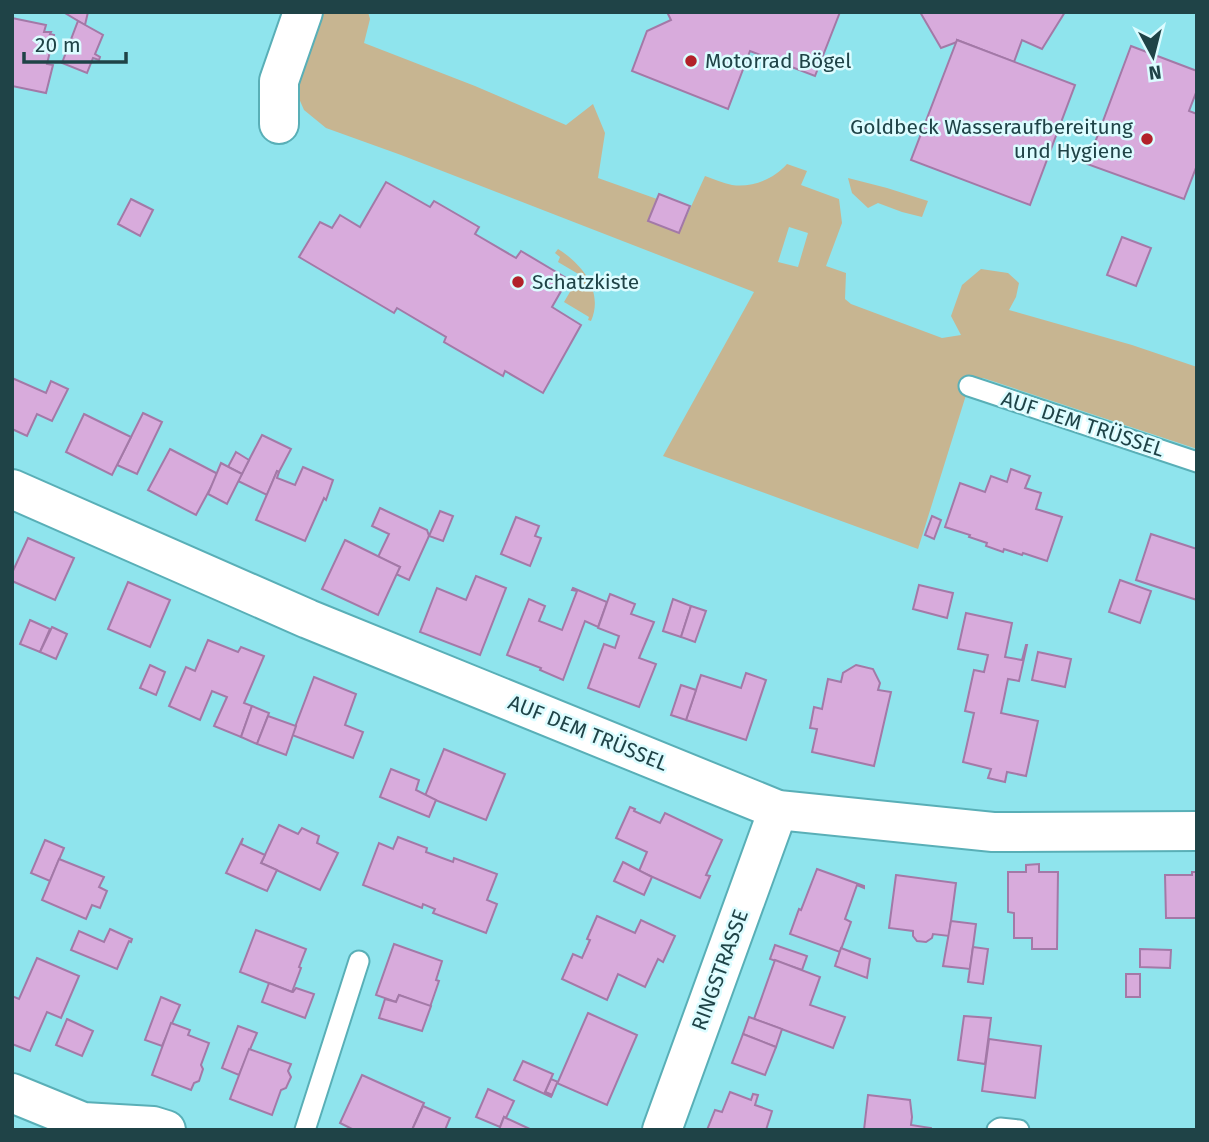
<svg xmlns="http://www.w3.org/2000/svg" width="1209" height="1142" font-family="'Fira Sans',sans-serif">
	<rect width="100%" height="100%" fill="#8fe4ed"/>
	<!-- green -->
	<g fill="#c7b591" fill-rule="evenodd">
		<path d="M316 12H368L370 19 364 43 475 86 566 125 593 104 605 133 598 178 657 199 649 221 679 233 705 176C714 179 723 183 732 185 752 188 774 179 787 164L807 171 801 185 839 199 842 223 826 266 846 273 845 299 851 304 942 338 961 335 951 316 962 285 981 269 1008 273 1019 283 1016 297 1009 310 1132 345 1197 367V449L983 378 971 379 918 549 663 456 754 292 401 155 326 128 304 110 294 87ZM789 227 808 233 798 267 778 262Z"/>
		<path d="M848 178 887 188 928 201 922 217 902 212 878 203 868 208 852 193Z"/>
		<path d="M558 249C582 264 604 291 591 321L588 320 589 317 564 302 580 275 558 262 560 257 555 253Z"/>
	</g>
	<!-- building -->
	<g fill="#d8abdc" stroke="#a379a7" stroke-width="2">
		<path d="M66 12H88L85 25 65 13Z"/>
		<path d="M667 12H840L815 76 750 51 728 109 632 71 647 31 671 20Z"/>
		<path d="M920 12H1065L1042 49 1022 40 1014 62 957 40V42L941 48Z"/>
		<path d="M12 18 46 25 44 32H51L50 34 54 35 47 64 53 65 46 93 12 86Z"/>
		<path d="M78 21 103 35 95 54 100 57 99 60 93 58 87 73 62 63Z"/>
		<path d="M957 40 1075 85 1030 205 911 160Z"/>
		<path d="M1131 46 1197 71V90L1189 111 1197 114V165L1184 199 1087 164Z"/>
		<path d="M386 182 430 207 434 201 479 227 475 234 516 258 521 251 568 279 552 307 581 325 543 393 505 371 503 376 444 342 446 337 397 308 394 313 299 257 320 222 332 228 340 215 360 227Z"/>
		<path d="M659 194 690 206 679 233 648 221Z"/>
		<path d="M131 199 153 210 140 236 118 224Z"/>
		<path d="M1122 237 1151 248 1136 286 1107 275Z"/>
		<path d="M12 378 46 393 51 381 68 389 52 421 37 414 27 436 12 429Z"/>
		<path d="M143 413 162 422 137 474 117 465Z"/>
		<path d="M84 414 131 437 112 475 66 452Z"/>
		<path d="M262 435 291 449 279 472 277 471 267 495 238 481Z"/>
		<path d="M170 449 218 474 196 515 148 490Z"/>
		<path d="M236 452 249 460 242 474 228 467Z"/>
		<path d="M221 463 242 474 227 504 208 494Z"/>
		<path d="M303 467 333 480 326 500 324 498 305 541 256 520 277 471 279 472 277 478 295 485Z"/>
		<path d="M1011 469 1030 476 1025 488 1041 493 1036 509 1062 517 1047 561 1023 553 1022 555 1004 549 1003 552 986 546 987 543 969 537 970 535 945 527 960 483 985 492 991 476 1007 482Z"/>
		<path d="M380 508 427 530 429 536 409 580 396 574 400 567 378 557 389 534 372 526Z"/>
		<path d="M440 511 453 516 443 541 429 536Z"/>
		<path d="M932 516 941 520 934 539 925 535Z"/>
		<path d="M516 517 539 526 535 536 541 538 530 566 501 554Z"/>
		<path d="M1151 534 1197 549V600L1136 580Z"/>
		<path d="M28 538 74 558 55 600 12 581V573Z"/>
		<path d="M345 540 400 567 378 615 322 589Z"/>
		<path d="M476 576 506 588 480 655 420 632 437 588 466 600Z"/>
		<path d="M1120 580 1151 591 1140 623 1109 612Z"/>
		<path d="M128 582 170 600 150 647 108 629Z"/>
		<path d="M919 585 953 593 947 618 913 609Z"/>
		<path d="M573 588 607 602 598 627 585 621 563 680 540 670 541 668 507 655 529 599 545 606 539 621 562 630 577 591 572 590Z"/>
		<path d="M610 594 635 604 631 614 654 622 639 658 656 664 639 707 588 688 604 644 615 648 619 636 598 628Z"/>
		<path d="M673 599 691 606 681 637 663 631Z"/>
		<path d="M691 606 706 611 695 642 681 637Z"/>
		<path d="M966 613 1012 623 1005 657 1022 660 1026 645H1027L1019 681 1008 679 1001 713 1038 721 1026 776 1007 772 1005 782 988 778 991 769 963 762 974 713 965 711 974 670 984 672 988 655 958 649Z"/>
		<path d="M30 620 50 629 40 652 20 644Z"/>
		<path d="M52 627 67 634 56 659 40 652Z"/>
		<path d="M208 640 238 652 241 647 264 656 244 703 252 706 241 737 214 726 227 697 212 691 200 720 169 706 186 667 195 671Z"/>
		<path d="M1038 652 1071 659 1065 687 1032 680Z"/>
		<path d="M150 665 165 672 156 695 140 688Z"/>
		<path d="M856 665 873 669 880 683 878 690 891 692 874 766 812 752 817 729 810 728 814 707 822 709 828 679 841 682 843 673Z"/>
		<path d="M746 673 766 680 746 740 686 720 701 675 741 688Z"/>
		<path d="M314 677 356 694 345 725 363 732 353 758 292 735Z"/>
		<path d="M681 685 696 690 686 720 671 715Z"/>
		<path d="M252 706 269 713 257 744 241 737Z"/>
		<path d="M268 716 296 726 286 755 257 744Z"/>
		<path d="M444 749 505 774 486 820 425 796Z"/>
		<path d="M391 769 419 780 416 790 436 800 429 817 380 797Z"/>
		<path d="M630 807 635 809 634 811 660 823 665 813 722 840 706 875 710 876 700 898 639 871 647 852 616 838Z"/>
		<path d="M279 825 298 834 302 828 319 836 317 843 338 853 320 890 261 863Z"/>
		<path d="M398 837 427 848 426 852 453 862 454 858 497 874 487 900 497 904 486 933 433 913 435 909 423 904 422 908 363 885 379 843 393 849Z"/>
		<path d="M243 838 241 844 265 855 261 863 277 870 267 891 226 873Z"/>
		<path d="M45 840 64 848 50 881 31 873Z"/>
		<path d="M59 859 104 877 99 887 107 891 100 908 92 905 86 919 42 900Z"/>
		<path d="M623 862 652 877 644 895 614 881Z"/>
		<path d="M1039 864V872H1058L1057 949H1032V938H1014V913L1008 912V872H1026V865Z"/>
		<path d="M817 869 864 886V888L857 885 845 919 851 922 840 952 790 934 799 909 801 910Z"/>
		<path d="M1192 872H1197V918H1166L1165 875H1192Z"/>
		<path d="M896 875 956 883 949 936 933 934 932 938 926 942 917 941 913 936V931L889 928Z"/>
		<path d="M597 916 635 933 641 920 675 936 663 962 658 959 645 987 618 974 607 1000 562 979 573 954 582 958 590 940 587 939Z"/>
		<path d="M951 921 976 924 970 969 943 966Z"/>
		<path d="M110 929 132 939 131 942 129 941 117 969 71 950 79 931 104 942Z"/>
		<path d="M256 930 306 949 299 967 301 968 292 992 240 972Z"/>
		<path d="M394 944 442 961 436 980 439 981 430 1007 399 995 396 1002 376 995Z"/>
		<path d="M775 945 807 956 802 970 770 959Z"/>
		<path d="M973 947 988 949 983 984 968 982Z"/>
		<path d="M841 948 870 959 867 978 835 966Z"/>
		<path d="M1140 949 1171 950 1170 968 1140 967Z"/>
		<path d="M37 958 79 976 61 1018 47 1012 30 1051 12 1044V996L19 999Z"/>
		<path d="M775 960 820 977 810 1005 845 1017 833 1048 754 1019Z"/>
		<rect x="1126" y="974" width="14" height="23"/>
		<path d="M269 983 292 992H293L296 988 314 994 305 1018 262 1002Z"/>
		<path d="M399 995 431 1006 422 1031 379 1018 385 999 396 1002Z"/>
		<path d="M161 997 180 1005 162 1046 145 1040Z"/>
		<path d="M588 1013 637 1035 607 1105 557 1083 552 1095 545 1092 551 1079 558 1082Z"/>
		<path d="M964 1016 991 1018 985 1064 958 1060Z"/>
		<path d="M749 1017 782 1029 776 1047 743 1034Z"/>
		<path d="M67 1019 93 1031 82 1056 56 1045Z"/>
		<path d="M171 1023 190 1030 188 1035 209 1043 201 1065 203 1069 199 1081 194 1083 191 1090 152 1075Z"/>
		<path d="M238 1026 257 1033 239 1075 222 1068Z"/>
		<path d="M743 1034 776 1047 765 1075 732 1063Z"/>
		<path d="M989 1039 1041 1046 1035 1098 982 1091Z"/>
		<path d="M249 1049 291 1064 288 1071 291 1077 286 1088 281 1090 272 1115 230 1099Z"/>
		<path d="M523 1061 553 1074 545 1092 552 1095 551 1097 514 1080Z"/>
		<path d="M362 1075 424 1103 412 1130H354L340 1123Z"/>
		<path d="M488 1089 514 1101 506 1118 504 1117 500 1127 476 1117Z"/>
		<path d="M730 1092 751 1100 753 1094 758 1095 755 1105 772 1111 766 1130H707L715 1110 722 1112Z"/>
		<path d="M868 1095 910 1100 912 1117 911 1125 931 1128V1130H864Z"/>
		<path d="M423 1106 450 1118 445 1130H412Z"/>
		<path d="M504 1117 506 1118 532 1130H499Z"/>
	</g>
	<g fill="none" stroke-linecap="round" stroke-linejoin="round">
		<!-- service casing -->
		<g stroke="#59afb7" stroke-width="23">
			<g id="service">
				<path d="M969 386 1197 462"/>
				<path d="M305 1130 359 961"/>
				<path d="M997 1130 1000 1128 1019 1130"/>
			</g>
		</g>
		<!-- minor casing -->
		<g stroke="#59afb7" stroke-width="42">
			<g id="minor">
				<path d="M279 124V81L303 12"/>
				<path d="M12 489 308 619 778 810 993 832 1197 831"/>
				<path d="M12 1093 83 1122 153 1126 166 1130"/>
				<path d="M662 1130 778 810"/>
			</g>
		</g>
		<!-- service -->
		<use href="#service" stroke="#fff" stroke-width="19"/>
		<!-- minor -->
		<use href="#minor" stroke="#fff" stroke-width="38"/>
	</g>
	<!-- markers -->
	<g fill="#b2212a" stroke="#dcfcff" stroke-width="2.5">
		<circle cx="691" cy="61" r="7"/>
		<circle cx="1147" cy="139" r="7"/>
		<circle cx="518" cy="282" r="7"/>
	</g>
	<g text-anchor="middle" stroke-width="5" stroke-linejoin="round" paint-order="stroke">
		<!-- poi labels -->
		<g font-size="21" fill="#1f4347" stroke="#dcfcff" text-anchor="start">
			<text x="705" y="68">Motorrad Bögel</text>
			<text x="1133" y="134" text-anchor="end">Goldbeck Wasseraufbereitung<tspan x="1133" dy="24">und Hygiene</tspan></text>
			<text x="532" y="289">Schatzkiste</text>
		</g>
		<!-- street labels -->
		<g font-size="21" fill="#1f4347" stroke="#dcfcff">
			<text transform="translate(1083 424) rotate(18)" y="7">AUF DEM TRÜSSEL</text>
			<text transform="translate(588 733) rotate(22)" y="7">AUF DEM TRÜSSEL</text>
			<text transform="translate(720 970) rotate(-70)" y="7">RINGSTRASSE</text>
		</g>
	</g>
	<!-- border -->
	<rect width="1209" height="1142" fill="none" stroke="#1f4347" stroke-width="28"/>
	<!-- north arrow -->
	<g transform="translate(1153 56) rotate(173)" stroke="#dcfcff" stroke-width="5" paint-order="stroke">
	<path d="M0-5L12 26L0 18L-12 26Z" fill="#1f4347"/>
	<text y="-10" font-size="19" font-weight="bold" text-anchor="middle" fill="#1f4347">N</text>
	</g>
	<!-- scale -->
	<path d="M24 52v10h102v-10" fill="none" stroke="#1f4347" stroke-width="3.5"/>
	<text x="35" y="52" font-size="21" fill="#1f4347" stroke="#dcfcff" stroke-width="5" paint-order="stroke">20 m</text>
</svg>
